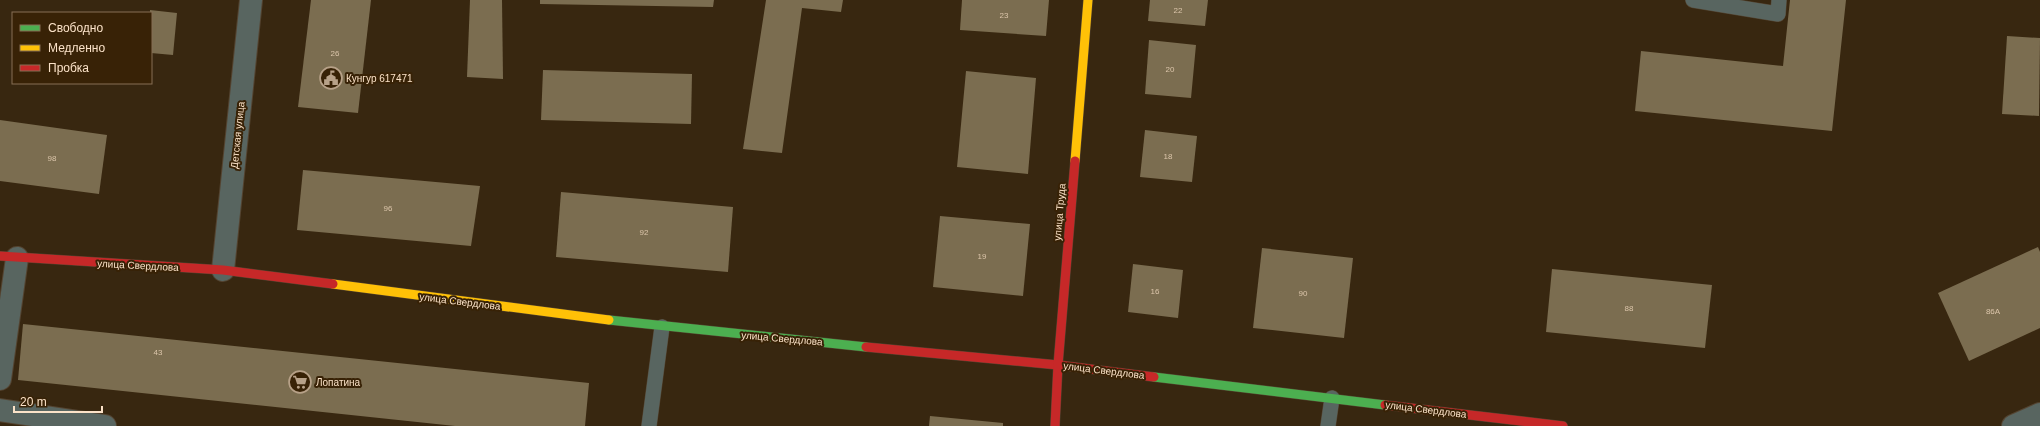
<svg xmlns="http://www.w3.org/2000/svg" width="2040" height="426" font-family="Helvetica,sans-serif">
	<rect width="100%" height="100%" fill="#382710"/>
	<!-- building -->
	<g fill="#7b6d50">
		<path d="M311 0H371L358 113 298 107Z"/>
		<path d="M470 0H502L503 79 467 77Z"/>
		<path d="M540 0H714L713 7 540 4Z"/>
		<path d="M766 0H843L841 12 802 8 782 153 743 149Z"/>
		<path d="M962 0H1049L1046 36 960 30Z"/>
		<path d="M1150 0H1208L1205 26 1148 21Z"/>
		<path d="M1790 0H1846L1832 131 1635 111 1641 51 1783 66Z"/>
		<path d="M150 10 177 13 173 55 151 53Z"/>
		<path d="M2007 36 2040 38 2039 116 2002 114Z"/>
		<path d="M1149 40 1196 45 1191 98 1145 94Z"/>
		<path d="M543 70 692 74 691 124 541 120Z"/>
		<path d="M966 71 1036 78 1028 174 957 167Z"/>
		<path d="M0 120 107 135 99 194 0 181Z"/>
		<path d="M1145 130 1197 136 1192 182 1140 177Z"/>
		<path d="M303 170 480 186 471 246 297 230Z"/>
		<path d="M561 192 733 207 728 272 556 257Z"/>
		<path d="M940 216 1030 224 1023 296 933 287Z"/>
		<path d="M2038 247 2040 252V328L1969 361 1938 293Z"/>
		<path d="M1262 248 1353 258 1344 338 1253 328Z"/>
		<path d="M1133 264 1183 270 1178 318 1128 312Z"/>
		<path d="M1552 269 1712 285 1705 348 1546 332Z"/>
		<path d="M23 324 589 383 585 426H455L18 380Z"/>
		<path d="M930 416 1003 423V426H929Z"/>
	</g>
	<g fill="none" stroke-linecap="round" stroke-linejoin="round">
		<!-- lane casing -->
		<g stroke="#544431" stroke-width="16">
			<g id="lane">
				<path d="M1693 0 1778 14 1779 0"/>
				<path d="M649 426 662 327"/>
				<path d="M1328 426 1332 398"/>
			</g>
		</g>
		<!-- street casing -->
		<g stroke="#544431" stroke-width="24">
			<g id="street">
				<path d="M223 270 251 0"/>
				<path d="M0 379 17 258"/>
				<path d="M0 410 105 426"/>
				<path d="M2013 426 2040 414"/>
			</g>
		</g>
		<!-- fast casing -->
		<g stroke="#544431" stroke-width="10">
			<g id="fast">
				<path d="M609 320 866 347"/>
				<path d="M1154 377 1385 405"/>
			</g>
		</g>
		<!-- slow casing -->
		<g stroke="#544431" stroke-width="10">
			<g id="slow">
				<path d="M1075 161 1088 0"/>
				<path d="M333 284 609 320"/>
			</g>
		</g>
		<!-- jam casing -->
		<g stroke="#544431" stroke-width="10">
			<g id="jam">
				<path d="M0 256 223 270 333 284"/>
				<path d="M866 347 1058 365 1154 377"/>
				<path d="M1385 405 1563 426"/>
				<path d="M1055 426 1058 365 1075 161"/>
			</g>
		</g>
		<!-- lane -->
		<use href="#lane" stroke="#586560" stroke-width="15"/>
		<!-- street -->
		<use href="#street" stroke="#586560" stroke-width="22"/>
		<!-- fast -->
		<use href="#fast" stroke="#4caf50" stroke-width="9"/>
		<!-- slow -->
		<use href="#slow" stroke="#ffc107" stroke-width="9"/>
		<!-- jam -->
		<use href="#jam" stroke="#c62828" stroke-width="9"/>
	</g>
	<!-- icons -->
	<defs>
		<g id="civic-ring" transform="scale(1.15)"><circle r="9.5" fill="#382206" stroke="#b7a188" stroke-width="1.5"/><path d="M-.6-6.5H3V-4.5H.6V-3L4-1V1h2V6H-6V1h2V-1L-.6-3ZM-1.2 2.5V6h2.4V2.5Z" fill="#b7a188"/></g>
		<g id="supermarket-ring" transform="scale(1.15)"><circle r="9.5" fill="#382206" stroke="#b7a188" stroke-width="1.5"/><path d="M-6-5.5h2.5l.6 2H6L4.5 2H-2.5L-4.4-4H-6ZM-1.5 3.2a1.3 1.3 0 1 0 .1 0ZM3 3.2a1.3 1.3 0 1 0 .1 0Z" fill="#b7a188"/></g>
	</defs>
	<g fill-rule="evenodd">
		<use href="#civic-ring" x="331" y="78"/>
		<use href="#supermarket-ring" x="300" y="382"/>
	</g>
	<g text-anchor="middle" stroke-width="4" stroke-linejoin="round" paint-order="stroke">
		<!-- number labels -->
		<g font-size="8" fill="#dbc5aa">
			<text x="1178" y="13">22</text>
			<text x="1004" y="18">23</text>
			<text x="335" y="56">26</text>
			<text x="1170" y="72">20</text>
			<text x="1168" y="159">18</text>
			<text x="52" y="161">98</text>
			<text x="388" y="211">96</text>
			<text x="644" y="235">92</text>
			<text x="982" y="259">19</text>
			<text x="1155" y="294">16</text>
			<text x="1303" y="296">90</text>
			<text x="1629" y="311">88</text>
			<text x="1993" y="314">86А</text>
			<text x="158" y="355">43</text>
		</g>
		<!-- poi labels -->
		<g font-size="10" fill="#fbe2c8" stroke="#382206" text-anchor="start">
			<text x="346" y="82">Кунгур 617471</text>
			<text x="316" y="386">Лопатина</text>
		</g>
		<!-- street labels -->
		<g font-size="10" fill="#fbe2c8" stroke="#382206">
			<text transform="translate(237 135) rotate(-84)" y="4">Детская улица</text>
			<text transform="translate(1059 212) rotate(-85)" y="4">улица Труда</text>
			<text transform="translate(138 265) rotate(3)" y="4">улица Свердлова</text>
			<text transform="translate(460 301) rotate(7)" y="4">улица Свердлова</text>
			<text transform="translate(782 338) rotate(5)" y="4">улица Свердлова</text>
			<text transform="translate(1104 370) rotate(7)" y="4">улица Свердлова</text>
			<text transform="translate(1426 409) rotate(7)" y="4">улица Свердлова</text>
		</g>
	</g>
	<!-- legend -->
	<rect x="12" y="12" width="140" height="72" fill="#382206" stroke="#866f54"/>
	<rect x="20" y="25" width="20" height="6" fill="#4caf50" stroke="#866f54"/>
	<text x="48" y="32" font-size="12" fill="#fbe2c8">Свободно</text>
	<rect x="20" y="45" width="20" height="6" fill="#ffc107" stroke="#866f54"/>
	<text x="48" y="52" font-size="12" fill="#fbe2c8">Медленно</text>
	<rect x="20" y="65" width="20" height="6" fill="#c62828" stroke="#866f54"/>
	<text x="48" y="72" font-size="12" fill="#fbe2c8">Пробка</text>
	<!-- scale -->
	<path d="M14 406v6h88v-6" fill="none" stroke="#fbe2c8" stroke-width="2"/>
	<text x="20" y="406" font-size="12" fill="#fbe2c8" stroke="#382206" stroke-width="3" paint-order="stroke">20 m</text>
</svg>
